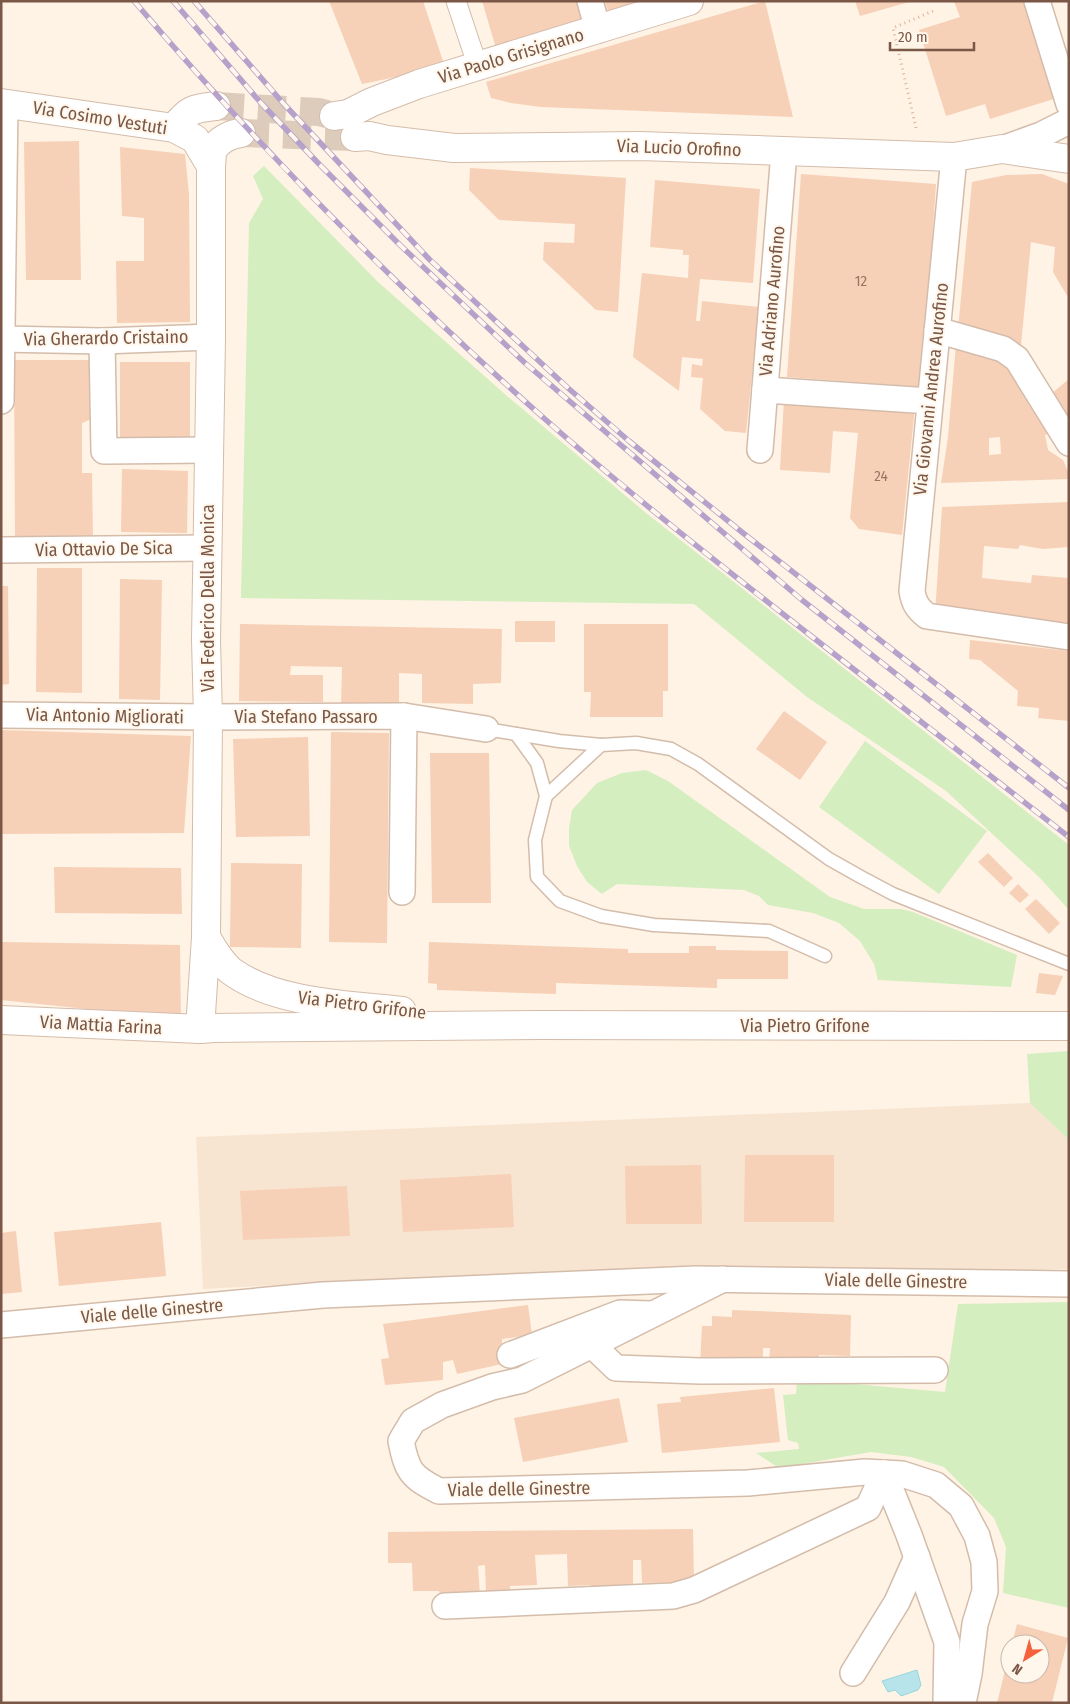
<svg xmlns="http://www.w3.org/2000/svg" width="1070" height="1704" font-family="'Fira Sans Condensed',sans-serif">
	<rect width="100%" height="100%" fill="#fef3e4"/>
	<!-- residential -->
	<path fill="#f7e5d1" d="M1030 1103 1069 1140V1269L278 1285 203 1289 196 1137Z"/>
	<!-- green -->
	<g fill="#d4eec0">
		<path d="M264 166 378 282 507 396 646 513 1069 845V910L1040 878 946 791 807 697 694 604 241 598 249 223 263 199 253 176Z"/>
		<path d="M865 741 987 831 939 894 819 807Z"/>
		<path d="M646 770 668 781 830 897 864 909H901L913 912 1017 955 1011 987 878 980 874 964 860 941 839 923 813 913 768 905 759 896 744 890 617 884 602 894 587 882 577 866 569 846V828L572 810 597 783 622 773Z"/>
		<path d="M1069 1051V1140L1030 1103 1027 1054Z"/>
		<path d="M1069 1302V1608L1003 1593 1006 1547 994 1518 944 1467 911 1457 871 1452 779 1468 756 1453 799 1449 798 1443 788 1440 783 1395 796 1394 797 1379 945 1392 958 1304Z"/>
	</g>
	<!-- water -->
	<path fill="#b6e4ea" stroke="#9bd5dd" d="M917 1670 921 1685 918 1690 901 1696 895 1690 888 1692 882 1681Z"/>
	<!-- building -->
	<g fill="#f7d0b8" fill-rule="evenodd">
		<path d="M329 1H423L445 67 362 84Z"/>
		<path d="M482 1H577L583 23 496 48Z"/>
		<path d="M605 1H654L609 15Z"/>
		<path d="M765 1 793 117 541 107 511 103 491 98 486 82Z"/>
		<path d="M855 1H909V2L860 16Z"/>
		<path d="M954 1H1026L1057 98 990 119 985 104 946 116 919 30 960 17Z"/>
		<path d="M79 141 81 280H26L24 142Z"/>
		<path d="M120 147 185 154 189 194 190 322 117 323 116 261H144V218L122 216Z"/>
		<path d="M470 168 626 178 618 312 596 310 543 260 544 242 574 243 575 224 499 220 469 190Z"/>
		<path d="M801 174 936 184 922 387 787 377Z"/>
		<path d="M1042 174 1069 184V299L1053 272 1055 247 1031 242 1021 345 958 329 972 182 1006 175Z"/>
		<path d="M655 180 760 189 753 283 700 279 696 321H700L702 301 759 307 746 433 725 431 700 409 703 378 691 377 692 364 702 366 703 359 682 357 679 391 633 357 642 273 688 278 689 255H683V250L650 247Z"/>
		<path d="M956 344 994 359 1013 374 1049 434 1045 435 1048 450 1063 460 1069 474V479L941 483 948 437ZM1000 437 1001 454 989 455V438Z"/>
		<path d="M14 360H92V419L82 423V473H92L93 539H15Z"/>
		<rect x="120" y="362" width="70" height="76"/>
		<path d="M1069 379V422L1051 394Z"/>
		<path d="M784 399 915 407 902 535 859 529 850 518 858 433 833 431 830 473 780 470Z"/>
		<path d="M122 469 188 471 187 533 121 532Z"/>
		<path d="M1069 502V547L1043 549 1020 545 1018 549 984 546 982 578 1031 583 1032 575 1069 578V628L935 614 942 507Z"/>
		<path d="M37 568H82V693L36 692Z"/>
		<path d="M120 579 162 580 160 700 119 699Z"/>
		<path d="M1 586H8L9 684 1 685Z"/>
		<rect x="515" y="621" width="40" height="21"/>
		<path d="M240 624 502 629 501 683 473 684V704L422 703V674L399 673V707L341 706 342 667 291 666 290 675H323V702L239 701Z"/>
		<path d="M584 624H668V691H663V717H590L591 692H584Z"/>
		<path d="M970 640 1069 651V721L1038 718 1039 708 1017 706 1018 691 980 660 969 659Z"/>
		<path d="M784 711 827 742 800 780 756 749Z"/>
		<path d="M1 730 191 736 184 833 1 834Z"/>
		<path d="M331 732 389 733 387 943 329 942Z"/>
		<path d="M308 737 310 836 236 837 233 739Z"/>
		<path d="M430 753H489L491 903H432Z"/>
		<path d="M988 853 1013 878 1004 887 978 862Z"/>
		<path d="M231 863 302 864 301 948 230 947Z"/>
		<path d="M54 867 181 868 182 914 55 913Z"/>
		<path d="M1018 884 1029 895 1020 903 1009 893Z"/>
		<path d="M1036 899 1060 923 1049 934 1025 909Z"/>
		<path d="M2 942 180 945 181 1019 1 1000Z"/>
		<path d="M429 942 628 949V953H689V946H716V950L788 951V979H717V988L556 983V994L437 990V984L428 983Z"/>
		<path d="M1039 973 1063 976 1055 995 1036 993Z"/>
		<path d="M745 1155H834V1222H744Z"/>
		<path d="M701 1165 702 1224H626L625 1166Z"/>
		<path d="M511 1174 514 1227 403 1232 400 1180Z"/>
		<path d="M347 1186 350 1236 243 1240 240 1191Z"/>
		<path d="M161 1222 166 1276 59 1286 54 1232Z"/>
		<path d="M16 1231 22 1292 1 1294V1233Z"/>
		<path d="M528 1305 532 1335 502 1339V1364L457 1374 453 1360 443 1362V1380L385 1385 381 1359 389 1358 383 1324Z"/>
		<path d="M732 1310 851 1315 850 1356 819 1355V1367L769 1365 770 1348H763V1367L700 1365 702 1326H712V1316L732 1317Z"/>
		<path d="M774 1388 780 1442 662 1453 657 1404 681 1402 680 1397Z"/>
		<path d="M619 1398 628 1442 523 1462 514 1418Z"/>
		<path d="M693 1529 694 1582 642 1583 641 1560H633V1586H621L619 1591 591 1592V1585L568 1586 567 1554 535 1555 537 1585 510 1586V1592L486 1593 485 1565 478 1566 480 1596 441 1597 439 1591H413L412 1563H388V1532Z"/>
		<path d="M1017 1624 1068 1638 1052 1703H997L1009 1654 1010 1674H1040V1644H1012Z"/>
	</g>
	<g fill="none" stroke-linecap="round" stroke-linejoin="round">
		<!-- tertiary-tunnel -->
		<g stroke="#ddccbc" stroke-width="28" stroke-dasharray="28 14" stroke-linecap="butt">
			<path d="M216 106 319 112 334 116"/>
			<path d="M241 133 355 137"/>
		</g>
		<!-- service casing -->
		<g stroke="#d4bcab" stroke-width="15">
			<g id="service">
				<path d="M486 729 559 741 601 745 636 743 671 749 698 764 829 859 861 877 893 894 1069 964"/>
				<path d="M516 734 537 763 546 796 535 840 537 877 560 901 601 916 654 925 769 931 825 956"/>
				<path d="M546 796 601 745"/>
			</g>
		</g>
		<!-- pedestrian casing -->
		<g stroke="#d4bcab" stroke-width="21">
			<path id="pedestrian" d="M456 1 478 67"/>
		</g>
		<!-- minor casing -->
		<g stroke="#d4bcab" stroke-width="28">
			<g id="minor">
				<path d="M590 1 598 30"/>
				<path d="M1037 1 1069 104"/>
				<path d="M1002 149 1041 135 1069 121"/>
				<path d="M954 157 912 591C914 603 917 608 927 616L1069 637"/>
				<path d="M937 330 1003 349 1017 359 1069 443"/>
				<path d="M1 339 102 341 211 337"/>
				<path d="M102 341 104 451 208 450"/>
				<path d="M765 390 930 401"/>
				<path d="M1 401 5 104"/>
				<path d="M760 450 784 152"/>
				<path d="M1 550 207 548"/>
				<path d="M1 715 208 717 404 716 486 729"/>
				<path d="M402 892 404 716"/>
				<path d="M723 1279 522 1380 492 1387 442 1405 413 1421 401 1441C407 1471 411 1477 439 1491L748 1483 865 1472 902 1474 936 1485 961 1506 977 1536 984 1562 985 1591 975 1624 969 1674 963 1703"/>
				<path d="M1 1325 323 1295 696 1279 1069 1284"/>
				<path d="M592 1345 616 1368 700 1371 935 1370"/>
				<path d="M510 1355 620 1313 650 1314"/>
				<path d="M884 1473 909 1535 947 1642 946 1703"/>
				<path d="M445 1606 673 1596 694 1590 868 1508 884 1473"/>
				<path d="M853 1673 897 1602 917 1557"/>
			</g>
		</g>
		<!-- tertiary casing -->
		<g stroke="#d4bcab" stroke-width="30">
			<g id="tertiary">
				<path d="M1 103 174 128 195 139 211 166"/>
				<path d="M334 116 348 114 372 102 419 84 689 1"/>
				<path d="M174 128C189 109 192 109 216 106"/>
				<path d="M355 137 369 136 387 140 454 148 640 146 954 157 1002 149 1069 159"/>
				<path d="M206 937C213 949 220 962 231 971 276 1004 349 1005 402 1011"/>
				<path d="M1 1020 200 1029 213 1028 540 1025 1069 1026"/>
				<path d="M200 1029 206 937 208 717 206 640 211 337V166C212 161 211 154 213 150 218 140 231 134 241 133"/>
			</g>
		</g>
		<!-- path -->
		<path stroke="#dcb39b" stroke-width="3" stroke-dasharray="1 4" stroke-linecap="butt" d="M916 128 893 28 933 11"/>
		<!-- service -->
		<use href="#service" stroke="#fff" stroke-width="12"/>
		<!-- pedestrian -->
		<use href="#pedestrian" stroke="#fff" stroke-width="19"/>
		<!-- minor -->
		<use href="#minor" stroke="#fff" stroke-width="25"/>
		<!-- tertiary -->
		<use href="#tertiary" stroke="#fff" stroke-width="28"/>
		<!-- rail casing -->
		<g stroke="#b6a1ca" stroke-width="5.5">
			<g id="rail">
				<path d="M134 1C262 151 399 290 546 420 632 496 724 568 815 639 900 705 984 771 1069 837"/>
				<path d="M173 1 261 103 319 164 400 245 525 363 802 600 1069 810"/>
				<path d="M194 1 283 103 429 259 568 388 629 441 743 533 1069 788"/>
			</g>
		</g>
		<!-- rail -->
		<use href="#rail" stroke="#fff7ec" stroke-width="4" stroke-dasharray="11" stroke-linecap="butt"/>
	</g>
	<g text-anchor="middle" stroke-width="4" stroke-linejoin="round" paint-order="stroke">
		<!-- number labels -->
		<g font-size="15" fill="#997562">
			<text x="861" y="286">12</text>
			<text x="881" y="481">24</text>
		</g>
		<!-- street labels -->
		<g font-size="18" fill="#7a5746" stroke="#fff7ec">
			<text transform="translate(511 56) rotate(-17)" y="6">Via Paolo Grisignano</text>
			<text transform="translate(100 118) rotate(9)" y="6">Via Cosimo Vestuti</text>
			<text transform="translate(679 148) rotate(2)" y="6">Via Lucio Orofino</text>
			<text transform="translate(772 301) rotate(-85)" y="6">Via Adriano Aurofino</text>
			<text transform="translate(106 338) rotate(-1)" y="6">Via Gherardo Cristaino</text>
			<text transform="translate(931 389) rotate(-84)" y="6">Via Giovanni Andrea Aurofino</text>
			<text transform="translate(104 549) rotate(-1)" y="6">Via Ottavio De Sica</text>
			<text transform="translate(208 598) rotate(-90)" y="6">Via Federico Della Monica</text>
			<text transform="translate(105 716) rotate(1)" y="6">Via Antonio Migliorati</text>
			<text x="306" y="723">Via Stefano Passaro</text>
			<text transform="translate(362 1005) rotate(7)" y="6">Via Pietro Grifone</text>
			<text transform="translate(101 1025) rotate(3)" y="6">Via Mattia Farina</text>
			<text x="805" y="1032">Via Pietro Grifone</text>
			<text transform="translate(896 1281) rotate(1)" y="6">Viale delle Ginestre</text>
			<text transform="translate(152 1311) rotate(-5)" y="6">Viale delle Ginestre</text>
			<text transform="translate(519 1489) rotate(-1)" y="6">Viale delle Ginestre</text>
		</g>
	</g>
	<!-- border -->
	<rect width="1070" height="1704" fill="none" stroke="#7a5746" stroke-width="5"/>
	<!-- north arrow -->
	<g transform="translate(1025 1659) rotate(217)"><circle r="24" fill="#fff7ec" stroke="#cab7aa"/>
	<path d="M0-4L9 19L0 12L-9 19Z" fill="#f5613c"/>
	<text y="-8" font-size="14" font-weight="bold" text-anchor="middle" fill="#7a5746">N</text>
	</g>
	<!-- scale -->
	<path d="M890 42v8h84v-8" fill="none" stroke="#7a5746" stroke-width="2.5"/>
	<text x="898" y="42" font-size="15" fill="#7a5746" stroke="#fff7ec" stroke-width="4" paint-order="stroke">20 m</text>
</svg>
